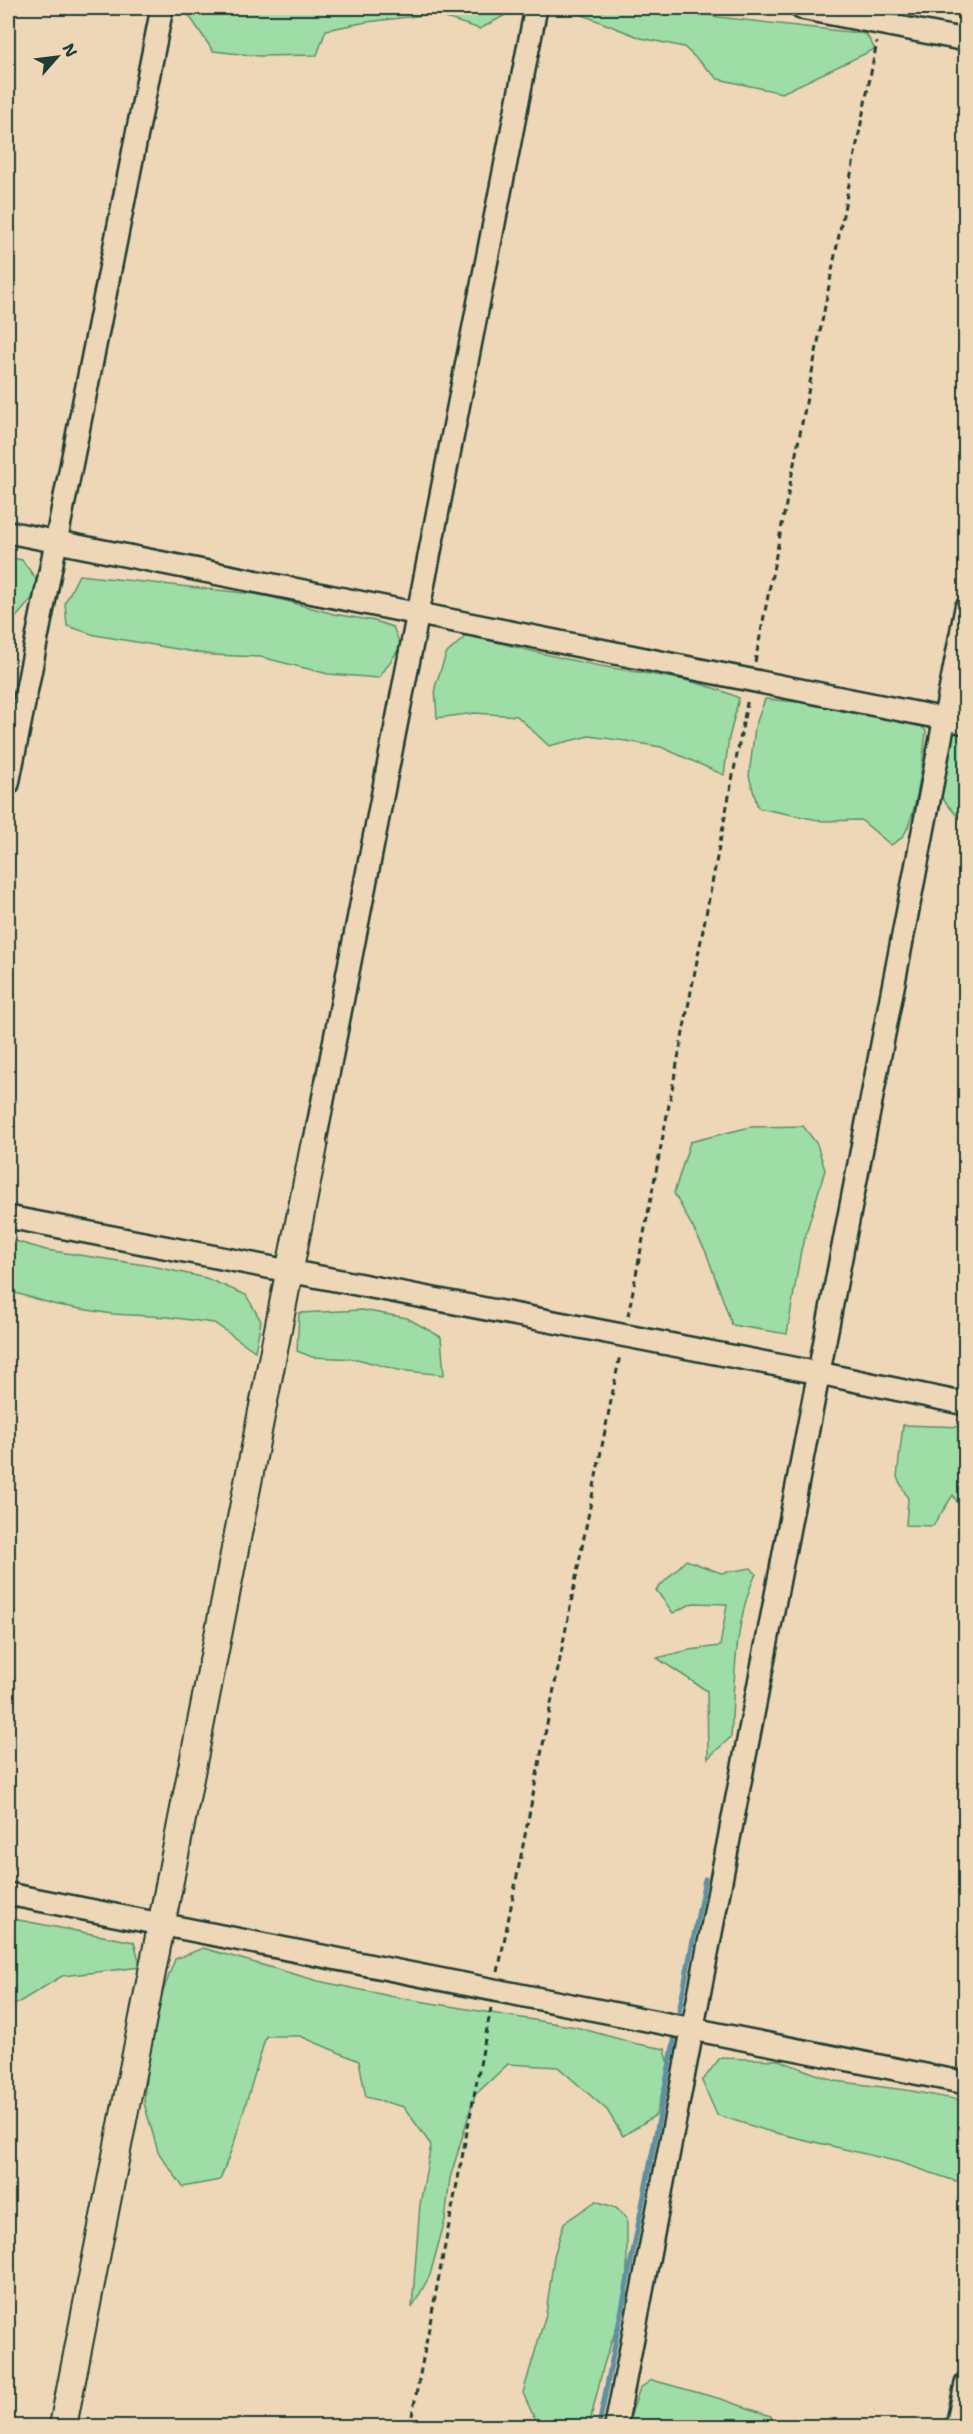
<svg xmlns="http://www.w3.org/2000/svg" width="973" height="2434" font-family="'Shantell Sans',sans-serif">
	<rect width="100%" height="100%" fill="#eed7b6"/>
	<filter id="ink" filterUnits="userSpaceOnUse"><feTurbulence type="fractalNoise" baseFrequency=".0167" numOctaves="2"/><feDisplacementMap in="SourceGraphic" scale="12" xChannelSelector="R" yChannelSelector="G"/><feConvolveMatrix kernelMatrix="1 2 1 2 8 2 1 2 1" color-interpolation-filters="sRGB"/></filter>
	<g filter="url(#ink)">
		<!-- green -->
		<g fill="#9edda6" stroke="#5e8d6d" stroke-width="1.5">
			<path d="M184 8H518L480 29 433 14 367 22 326 30 317 55 259 56 213 51Z"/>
			<path d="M565 8H681L718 17 866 34 875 49 782 93 718 79 684 47 641 38Z"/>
			<path d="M8 557 22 560 42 587 12 622 8 620Z"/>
			<path d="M79 575 264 595 334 614 375 621 393 627 401 646 379 678 328 674 261 657 212 655 95 635 67 626 65 603Z"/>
			<path d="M467 635C512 646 556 658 601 666 648 675 695 677 739 698L729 738 724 775 661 747 626 741 589 736 549 746 517 716 475 713 437 718 435 687 446 654Z"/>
			<path d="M765 699 808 703 845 711 916 721 926 731C924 753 916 822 902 837 900 840 894 843 891 845L861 820 823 821 758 808 749 776 755 727Z"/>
			<path d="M951 725 965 728V825L941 797 939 769Z"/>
			<path d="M803 1126 817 1144 825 1170 801 1250 787 1334 732 1325 706 1252 674 1193 690 1142 750 1127Z"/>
			<path d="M8 1239 46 1250 152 1266 206 1278 246 1295 261 1321 255 1351 214 1323 168 1317 112 1314 57 1305 8 1291Z"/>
			<path d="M362 1310 407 1318 441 1337 444 1375 398 1370 357 1359 312 1357 297 1351 299 1313Z"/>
			<path d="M903 1425 965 1427V1516L953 1495 933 1526 906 1525 908 1499 897 1477Z"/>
			<path d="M686 1560 721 1573 751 1568 756 1574C734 1619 734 1687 731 1737L708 1758 707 1691 657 1658 689 1650 720 1646 727 1604 693 1603 673 1613 656 1590Z"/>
			<path d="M8 1918 134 1942 141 1967 62 1976 8 2009Z"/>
			<path d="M203 1948 318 1981 395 1997 576 2027 637 2044 665 2049 669 2066 656 2115 623 2136 607 2110 558 2067 508 2064 475 2095 450 2178 445 2220 430 2275 412 2308 420 2204 431 2145 404 2107 366 2097 359 2061 300 2036H266L235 2140 220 2180 183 2187 158 2152 144 2103 148 2055 159 2002 175 1959Z"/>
			<path d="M720 2058 778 2060 835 2081 906 2090 965 2101V2178L955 2181 899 2162 768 2131 717 2115 702 2081Z"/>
			<path d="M596 2201 616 2208 627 2218V2297L604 2364 589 2426H538L523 2393 546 2314 554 2256 564 2223Z"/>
			<path d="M652 2380 721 2399 771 2416 773 2426H627L640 2388Z"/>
		</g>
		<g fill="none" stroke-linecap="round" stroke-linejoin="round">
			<!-- stream -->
			<g stroke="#5f90a1" stroke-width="5">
				<path d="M677 2022 705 1879"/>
				<path d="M599 2426 676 2031"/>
			</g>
			<!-- minor casing -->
			<g stroke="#1f3d34" stroke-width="26">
				<g id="minor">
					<path d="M801 8 966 40"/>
					<path d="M8 532 966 723"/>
					<path d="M8 784 162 8"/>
					<path d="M314 1146 536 8"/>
					<path d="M8 1217 819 1373 966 1404"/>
					<path d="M8 1894 966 2083"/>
					<path d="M616 2426 966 608"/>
					<path d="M957 2426 966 2384"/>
				</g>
			</g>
			<!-- tertiary casing -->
			<g stroke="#1f3d34" stroke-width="30">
				<path id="tertiary" d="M63 2426 314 1146"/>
			</g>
			<!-- path -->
			<g stroke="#1f3d34" stroke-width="3" stroke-dasharray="6 4.5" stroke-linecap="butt">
				<path d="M755 662 877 42"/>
				<path d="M628 1316 748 698"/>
				<path d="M498 1972 620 1355"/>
				<path d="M410 2426 491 2008"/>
			</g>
			<!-- minor -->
			<use href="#minor" stroke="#eed7b6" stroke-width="21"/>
			<!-- tertiary -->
			<use href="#tertiary" stroke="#eed7b6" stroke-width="26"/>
		</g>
	</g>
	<!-- margin -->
	<rect width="973" height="2434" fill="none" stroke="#eed7b6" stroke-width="30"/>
	<rect x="15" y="15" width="943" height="2404" fill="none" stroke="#1f3d34" stroke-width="2" filter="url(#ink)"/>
	<!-- north arrow -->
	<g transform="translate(57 57) rotate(62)" stroke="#eed7b6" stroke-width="4.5" paint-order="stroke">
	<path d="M0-4.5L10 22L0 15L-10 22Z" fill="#1f3d34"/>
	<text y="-9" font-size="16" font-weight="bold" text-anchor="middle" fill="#1f3d34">N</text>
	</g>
</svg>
